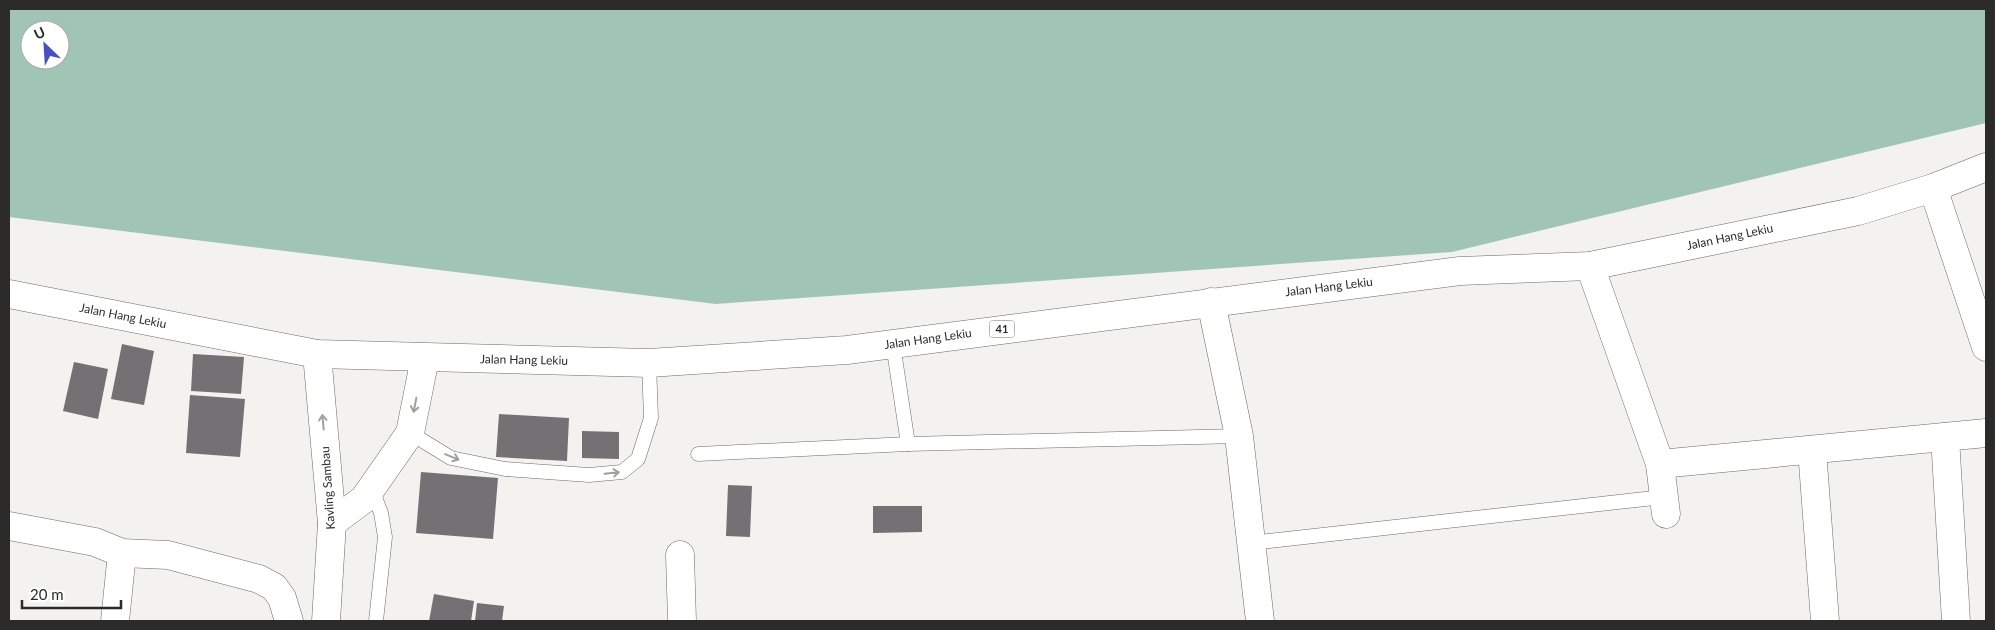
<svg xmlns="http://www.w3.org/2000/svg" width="1995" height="630" font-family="Lato,sans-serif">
	<rect width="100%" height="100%" fill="#f4f2ef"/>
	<!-- forest -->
	<path fill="#a1c5b4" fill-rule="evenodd" d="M9 9H1986V123L1452 252 716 304 9 217ZM30 30H60V60H30Z"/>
	<!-- building -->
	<g fill="#737174">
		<path d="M122 344 154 351 144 405 111 399Z"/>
		<path d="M193 354 244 357 241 394 191 391Z"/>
		<path d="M74 362 108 369 98 419 63 411Z"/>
		<path d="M190 395 245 399 240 457 186 453Z"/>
		<path d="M499 414 569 418 567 461 496 457Z"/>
		<path d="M582 431 619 432V459L582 458Z"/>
		<path d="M421 472 498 478 493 539 416 533Z"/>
		<path d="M728 485 752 486 750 537 726 536Z"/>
		<path d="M873 506H922V532L873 533Z"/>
		<path d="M434 594 474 601 471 621H429Z"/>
		<path d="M477 603 504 606 502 621H475Z"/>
	</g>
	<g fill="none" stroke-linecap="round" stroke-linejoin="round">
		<!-- service casing -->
		<g stroke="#6c6a67" stroke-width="15">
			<g id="service">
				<path d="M893 344 908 444"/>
				<path d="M410 433 451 458 505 469 589 475 622 472 638 459 651 418 649 363"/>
				<path d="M698 454 908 444 1239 436"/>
				<path d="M371 487 381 513 385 537 376 621"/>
				<path d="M1251 543 1663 497"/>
			</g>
		</g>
		<!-- minor casing -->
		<g stroke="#6c6a67" stroke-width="29">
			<g id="minor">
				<path d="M1933 188 1986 347"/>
				<path d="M1590 266 1660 464 1666 514"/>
				<path d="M1211 302 1239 436 1260 621"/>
				<path d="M317 354 332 523 326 621"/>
				<path d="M1945 437 1956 621"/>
				<path d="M1812 450 1825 621"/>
				<path d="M1660 464 1986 433"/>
				<path d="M332 523 364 499 410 433 425 358"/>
				<path d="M9 526 95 542 122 553 168 555 259 579 274 587 282 598 289 621"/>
				<path d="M680 555 682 621"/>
				<path d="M115 621 122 553"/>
			</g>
		</g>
		<!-- trunk casing -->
		<g stroke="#6c6a67" stroke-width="29">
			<path id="trunk" d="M9 294 317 354 649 363 847 350 1460 271 1590 266 1858 211 1933 188 1986 167"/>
		</g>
		<!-- service -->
		<use href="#service" stroke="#fff" stroke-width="14"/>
		<!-- minor -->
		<use href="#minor" stroke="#fff" stroke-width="28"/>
		<!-- trunk -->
		<use href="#trunk" stroke="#fff" stroke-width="28"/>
	</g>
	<!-- one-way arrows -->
	<defs><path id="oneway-shaft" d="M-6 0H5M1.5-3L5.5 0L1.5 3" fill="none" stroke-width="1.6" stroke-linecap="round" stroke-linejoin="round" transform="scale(1.25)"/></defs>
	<g stroke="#a0a09f">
		<use href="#oneway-shaft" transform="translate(415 405) rotate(101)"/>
		<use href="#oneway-shaft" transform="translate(323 422) rotate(-95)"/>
		<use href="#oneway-shaft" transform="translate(452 457) rotate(22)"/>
		<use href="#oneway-shaft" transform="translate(612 473) rotate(-6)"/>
	</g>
	<g text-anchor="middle" stroke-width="5" stroke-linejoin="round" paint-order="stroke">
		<!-- shield labels -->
		<rect fill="#fff" stroke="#6b6b6a" stroke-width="1" x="989.5" y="320.5" width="25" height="17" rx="4"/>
		<g font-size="11" font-weight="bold" fill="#2c2b2a">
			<text x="1002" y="333">41</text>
		</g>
		<!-- street labels -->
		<g font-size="12" fill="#2c2b2a" stroke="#fff">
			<text transform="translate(1730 237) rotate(-12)" y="4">Jalan Hang Lekiu</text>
			<text transform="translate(1329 287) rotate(-7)" y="4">Jalan Hang Lekiu</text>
			<text transform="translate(123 316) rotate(11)" y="4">Jalan Hang Lekiu</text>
			<text transform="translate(928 339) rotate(-8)" y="4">Jalan Hang Lekiu</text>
			<text transform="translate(524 360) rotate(1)" y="4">Jalan Hang Lekiu</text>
			<text transform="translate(328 488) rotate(-94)" y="4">Kavling Sambau</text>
		</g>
	</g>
	<!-- border -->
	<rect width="1995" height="630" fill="none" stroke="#2c2b2a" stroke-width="20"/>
	<!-- north arrow -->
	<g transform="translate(45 45) rotate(335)"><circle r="24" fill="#ffffff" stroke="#abaaaa"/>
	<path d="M0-4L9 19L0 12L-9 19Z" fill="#464fc4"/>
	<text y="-8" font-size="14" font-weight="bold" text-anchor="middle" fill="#2c2b2a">U</text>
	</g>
	<!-- scale -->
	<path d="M22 600v8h99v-8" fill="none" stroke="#2c2b2a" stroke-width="2.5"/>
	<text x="30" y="600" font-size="15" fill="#2c2b2a" stroke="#ffffff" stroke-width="4" paint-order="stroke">20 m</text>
</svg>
